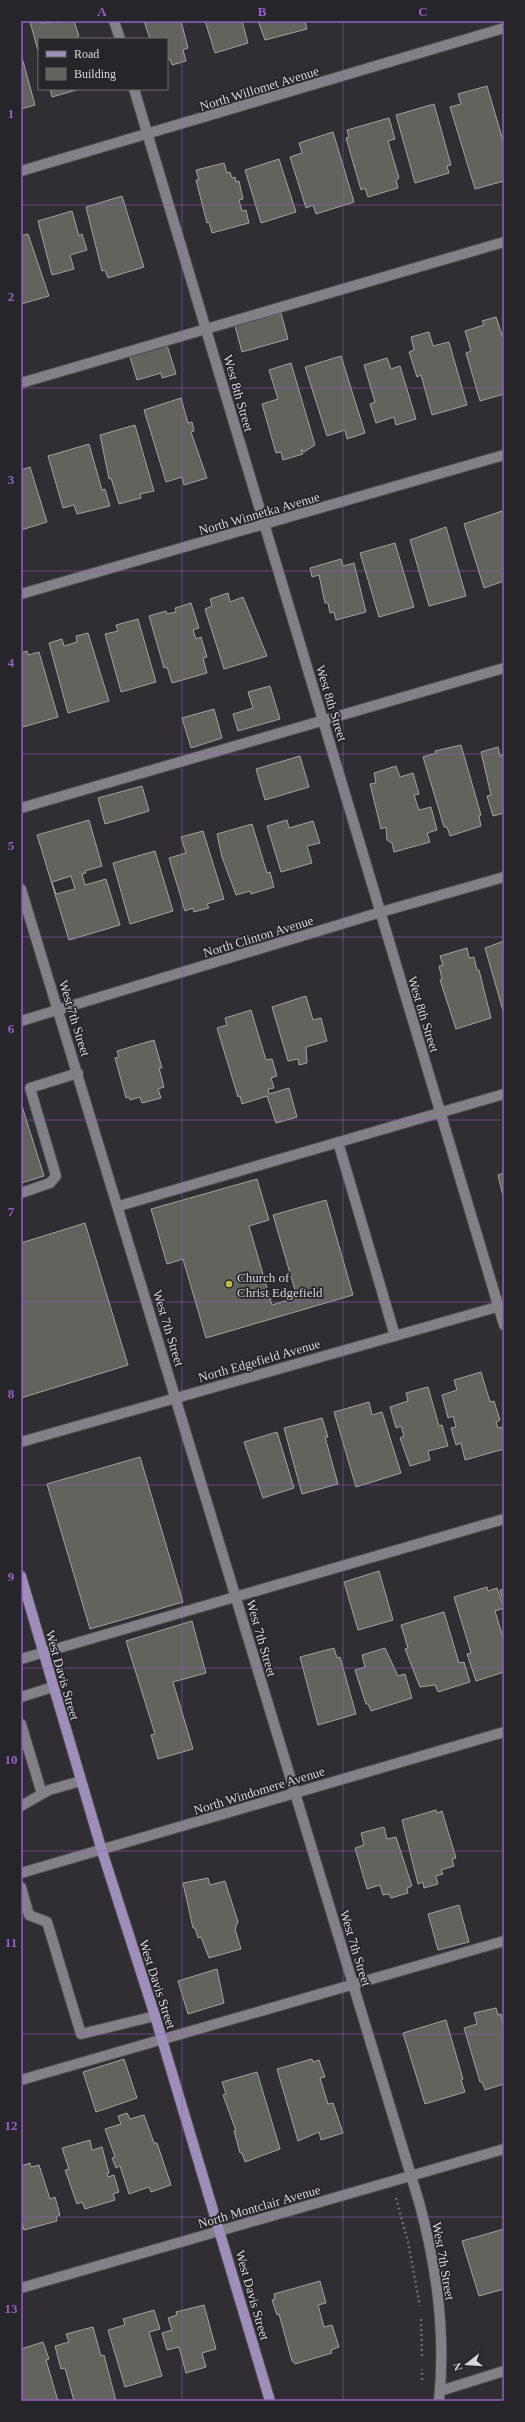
<svg xmlns="http://www.w3.org/2000/svg" width="525" height="2422" font-family="'Times New Roman',serif">
	<rect width="100%" height="100%" fill="#302e33"/>
	<!-- building -->
	<g fill="#63635e" stroke="#a3a39d" fill-rule="evenodd">
		<path d="M41 21V23L74 21 79 36 75 39H39V54L30 22Z"/>
		<path d="M144 21H181L188 48 183 50 186 61 172 65 170 59 167 60V39H150Z"/>
		<path d="M205 21H242L248 43 215 53Z"/>
		<path d="M258 21H305L307 29 265 40Z"/>
		<path d="M21 54 35 105 21 109Z"/>
		<path d="M487 86 504 144V181L475 189 450 107 461 104 458 94Z"/>
		<path d="M50 89H80L52 97Z"/>
		<path d="M434 104 451 165 447 166 449 173 415 183 396 115Z"/>
		<path d="M389 118 395 139 388 141 399 178 396 180 398 188 368 197 365 188 361 190 346 138 349 137 347 130Z"/>
		<path d="M333 132 354 202 316 214 313 205 306 208 290 157 302 153 299 143Z"/>
		<path d="M279 159 296 212 261 223 245 170Z"/>
		<path d="M224 163 227 173 230 172 232 178 235 177 236 182 239 181 243 199 239 200 242 211 246 210 249 223 212 233 209 222 207 223 196 180H199L196 170Z"/>
		<path d="M122 196 144 267 108 278 105 270 102 271 86 207Z"/>
		<path d="M72 211 79 236 82 234 87 250 70 255 74 269 52 275 38 221Z"/>
		<path d="M28 234 49 296 21 304V236Z"/>
		<path d="M281 313 288 339 242 352 235 326Z"/>
		<path d="M496 317 504 341V394L480 401 466 353 471 351 465 331 484 325 482 321Z"/>
		<path d="M429 332 433 346 449 342 467 405 432 415 421 375 417 377 409 352 414 350 411 337Z"/>
		<path d="M167 345 176 374 162 378 161 373 137 380 130 357Z"/>
		<path d="M341 356 365 433 347 439 345 430 327 436 305 367Z"/>
		<path d="M387 358 391 369 400 366 416 419 396 425 394 417 376 423 370 404 375 402 364 365Z"/>
		<path d="M291 363 315 445 304 452 301 449 303 454 283 460 281 452 276 453 262 404 278 399 269 370Z"/>
		<path d="M181 398 188 423 192 422 194 431 191 432 207 478 184 485 182 477 166 482 144 410Z"/>
		<path d="M135 425 154 491 140 494 141 498 119 504 111 478 109 479 100 435Z"/>
		<path d="M89 444 102 490 105 489 110 506 77 514 74 505 63 508 48 456Z"/>
		<path d="M30 467 47 522 21 530V470Z"/>
		<path d="M502 511 504 519V581L484 588 464 524Z"/>
		<path d="M446 527 466 596 429 606 410 540Z"/>
		<path d="M395 543 414 607 379 617 360 553Z"/>
		<path d="M341 559 343 566 354 563 366 612 336 620 334 612 330 613 328 603H325L319 575 312 577 310 568Z"/>
		<path d="M228 593 230 602 243 597 267 656 224 669 205 609 212 606 210 599Z"/>
		<path d="M191 603 199 628 193 630 196 639 201 637 207 657 203 658 207 673 172 683 167 667 164 668 149 616 166 611 167 614 176 612 175 608Z"/>
		<path d="M138 619 156 682 121 692 105 634 118 631 116 625Z"/>
		<path d="M88 633 109 701 68 713 49 643 62 639 64 646 77 642 76 636Z"/>
		<path d="M27 651 28 655 39 652 58 717 23 727 21 720V653Z"/>
		<path d="M270 686 280 719 238 731 233 714 253 708 248 692Z"/>
		<path d="M214 709 222 738 191 748 182 718Z"/>
		<path d="M461 745 481 815 479 816 481 826 450 836 447 827H444L423 757 436 753 435 751Z"/>
		<path d="M498 747 500 756 504 755V813L493 816 487 796 491 795 481 752Z"/>
		<path d="M300 756 309 787 265 800 256 769Z"/>
		<path d="M396 766 400 777 413 773 419 794 414 795 419 810 431 807 437 830 427 833 430 842 394 852 392 843 387 840 386 827 381 829 370 784 376 783 374 773Z"/>
		<path d="M142 786 149 811 105 824 98 798Z"/>
		<path d="M89 820 102 866 85 871 86 873 82 874 85 885 106 879 120 925 69 940 37 835ZM71 876 75 889 56 894 52 882Z"/>
		<path d="M287 820 289 828 313 821 320 843 307 846 312 863 281 872 267 826Z"/>
		<path d="M252 824 267 873 270 872 274 887 251 894 250 891 236 895 222 857 217 834Z"/>
		<path d="M203 831 224 899 207 904 209 908 194 912 193 908 185 911 169 858 186 853 181 837Z"/>
		<path d="M155 851 173 911 130 924 113 863Z"/>
		<path d="M504 941V1014L485 948Z"/>
		<path d="M467 948 469 958 474 957 477 970H479L491 1018 456 1029 440 980 442 979 439 966 443 965 440 956Z"/>
		<path d="M306 996 313 1020 321 1018 327 1041 306 1047 307 1063 299 1065 298 1059 288 1061 272 1007Z"/>
		<path d="M251 1010 266 1060 272 1059 277 1076 271 1078 274 1088 268 1089 269 1094 289 1088 297 1117 276 1123 267 1096 242 1104 240 1096 238 1097 217 1028 227 1025 225 1018Z"/>
		<path d="M154 1040 162 1068H159L164 1087 158 1089 161 1098 142 1103 140 1097 130 1100 129 1097 126 1098 115 1058 119 1057 117 1051Z"/>
		<path d="M21 1103 44 1176 21 1183Z"/>
		<path d="M504 1173V1200L498 1175Z"/>
		<path d="M257 1179 269 1220 249 1226 272 1305 297 1297 273 1215 326 1200 353 1295 206 1338 183 1259 167 1264 151 1209Z"/>
		<path d="M85 1223 128 1365 21 1398V1243Z"/>
		<path d="M481 1372 490 1402 494 1401 500 1420 496 1422 498 1428 502 1427 504 1435V1449L465 1460 461 1443 456 1445 451 1428 456 1427 453 1416 448 1418 442 1395 457 1390 454 1380Z"/>
		<path d="M428 1387 439 1426 442 1425 448 1446 428 1451 430 1460 410 1466 400 1438 404 1436 401 1426 396 1428 390 1407 408 1401 406 1393Z"/>
		<path d="M369 1402 372 1415 382 1412 401 1473 356 1487 334 1412Z"/>
		<path d="M322 1418 328 1437H325L338 1484 302 1494 284 1428Z"/>
		<path d="M277 1432 294 1488 263 1498 244 1442Z"/>
		<path d="M140 1457 183 1602 90 1629 47 1484Z"/>
		<path d="M379 1571 393 1620 358 1630 344 1582Z"/>
		<path d="M487 1587 488 1591 497 1588 504 1608 495 1611 504 1641V1672L476 1681 467 1654 471 1653 454 1597Z"/>
		<path d="M504 1589V1604L500 1590Z"/>
		<path d="M444 1612 459 1663 464 1662 470 1682 438 1692 435 1685 420 1687 405 1649 408 1648 401 1625Z"/>
		<path d="M192 1621 206 1673 173 1682 193 1749 158 1759 151 1735 155 1734 126 1641Z"/>
		<path d="M334 1648 337 1658 340 1657 356 1714 318 1725 300 1657Z"/>
		<path d="M385 1648 398 1676 405 1674 412 1698 371 1711 368 1704H366L355 1670 365 1667 362 1655Z"/>
		<path d="M436 1810 437 1813 442 1811 456 1858 452 1859 454 1866 441 1870 443 1874 436 1876 438 1884 424 1888 423 1882 418 1884 402 1820Z"/>
		<path d="M384 1827 387 1839 396 1837 412 1886 407 1888 408 1893 391 1898 389 1894 383 1895 380 1885 367 1889 355 1848 364 1845 361 1833Z"/>
		<path d="M208 1878 210 1885 225 1881 238 1922 235 1929 241 1949 209 1958 201 1937 198 1938 195 1928H193L183 1883Z"/>
		<path d="M459 1905 469 1942 438 1950 428 1914Z"/>
		<path d="M217 1969 224 2003 188 2014 178 1981Z"/>
		<path d="M496 2008 498 2015 501 2014 504 2028V2084L485 2090 482 2082H480L464 2028 477 2024 474 2013Z"/>
		<path d="M446 2020 463 2079 461 2080 465 2092 425 2104 403 2033Z"/>
		<path d="M124 2059 137 2098 96 2112 83 2072Z"/>
		<path d="M312 2059 313 2062 319 2060 325 2077 320 2078 328 2104 333 2103 343 2133 321 2140 319 2132 298 2141 277 2069Z"/>
		<path d="M257 2072 280 2149 245 2162 242 2153H240L234 2131H236L223 2095 226 2094 222 2082Z"/>
		<path d="M127 2113 130 2119 144 2115 154 2143H157L171 2185 151 2192 149 2187 129 2194 120 2166 116 2168 112 2158 115 2157 105 2129 121 2124 118 2116Z"/>
		<path d="M90 2140 92 2150 102 2147 109 2173 107 2174 108 2177 114 2175 119 2192 113 2194 115 2200 85 2209 82 2202 77 2204 65 2170 69 2169 62 2148Z"/>
		<path d="M30 2163 31 2167 39 2165 50 2199 55 2197 60 2215 56 2217 57 2221 24 2230 21 2220V2166Z"/>
		<path d="M504 2229V2289L479 2296 462 2241Z"/>
		<path d="M320 2281 326 2303 318 2305 324 2327 332 2325 339 2347 331 2350 332 2353 295 2364 292 2361 279 2314 277 2315 272 2300 275 2299 274 2294Z"/>
		<path d="M204 2305 216 2349 202 2353 206 2367 186 2373 179 2347 167 2350 162 2333 172 2330 168 2318 177 2315 176 2312Z"/>
		<path d="M154 2310 160 2329 149 2332 162 2376 125 2387 108 2330 125 2325 123 2319Z"/>
		<path d="M93 2327 101 2356 104 2355 116 2401H74L65 2368 61 2369 55 2346 69 2342 66 2334Z"/>
		<path d="M43 2342 49 2359 46 2360 58 2401H21V2349Z"/>
	</g>
	<g fill="none" stroke-linecap="round" stroke-linejoin="round">
		<!-- minor casing -->
		<g stroke="#4a494c" stroke-width="12">
			<g id="minor">
				<path d="M114 21 120 39"/>
				<path d="M134 89 504 1325"/>
				<path d="M21 171 504 28"/>
				<path d="M21 383 504 242"/>
				<path d="M21 594 504 455"/>
				<path d="M21 808 504 668"/>
				<path d="M21 889 419 2202C437 2267 446 2333 439 2401"/>
				<path d="M21 1021 381 912 504 877"/>
				<path d="M338 1142 395 1336"/>
				<path d="M21 1193 50 1183 56 1176 30 1088 78 1073"/>
				<path d="M119 1206 504 1094"/>
				<path d="M21 1442 504 1305"/>
				<path d="M21 1659 504 1519"/>
				<path d="M21 1697 53 1687"/>
				<path d="M21 1724 42 1794"/>
				<path d="M21 1806 49 1790 81 1781"/>
				<path d="M21 1873 504 1732"/>
				<path d="M21 1887 29 1915 47 1922 81 2034 155 2016"/>
				<path d="M21 2080 504 1941"/>
				<path d="M21 2288 504 2149"/>
				<path d="M440 2391 504 2371"/>
			</g>
		</g>
		<!-- major casing -->
		<g stroke="#4a494c" stroke-width="12">
			<path id="major" d="M21 1576 102 1851 155 2016 270 2401"/>
		</g>
		<!-- path -->
		<g stroke="#6c6b6f" stroke-width="2.5" stroke-dasharray="2 3" stroke-linecap="butt">
			<path d="M396 2198 408 2242 420 2306"/>
			<path d="M421 2319 422 2356"/>
			<path d="M422 2380V2369"/>
		</g>
		<!-- minor -->
		<use href="#minor" stroke="#838187" stroke-width="10"/>
		<!-- major -->
		<use href="#major" stroke="#9e8eba" stroke-width="10"/>
	</g>
	<!-- grid -->
	<path fill="none" stroke="#975fc7" stroke-width="1" stroke-opacity="0.55" d="M182 21V2401M343 21V2401M21 205H504M21 388H504M21 571H504M21 754H504M21 937H504M21 1120H504M21 1302H504M21 1485H504M21 1668H504M21 1851H504M21 2034H504M21 2217H504"/>
	<!-- markers -->
	<circle fill="#bbc045" stroke="#262529" stroke-width="1.5" cx="229" cy="1284" r="4"/>
	<g text-anchor="middle" stroke-width="3.5" stroke-linejoin="round" paint-order="stroke">
		<!-- street labels -->
		<g font-size="13" fill="#d7d6d9" stroke="#262529">
			<text transform="translate(259 88) rotate(-17)" y="5">North Willomet Avenue</text>
			<text transform="translate(239 393) rotate(74)" y="5">West 8th Street</text>
			<text transform="translate(259 513) rotate(-16)" y="5">North Winnetka Avenue</text>
			<text transform="translate(332 703) rotate(73)" y="5">West 8th Street</text>
			<text transform="translate(258 936) rotate(-17)" y="5">North Clinton Avenue</text>
			<text transform="translate(424 1014) rotate(73)" y="5">West 8th Street</text>
			<text transform="translate(75 1018) rotate(73)" y="5">West 7th Street</text>
			<text transform="translate(169 1328) rotate(73)" y="5">West 7th Street</text>
			<text transform="translate(259 1360) rotate(-16)" y="5">North Edgefield Avenue</text>
			<text transform="translate(262 1638) rotate(74)" y="5">West 7th Street</text>
			<text transform="translate(63 1675) rotate(74)" y="5">West Davis Street</text>
			<text transform="translate(259 1790) rotate(-17)" y="5">North Windomere Avenue</text>
			<text transform="translate(356 1948) rotate(73)" y="5">West 7th Street</text>
			<text transform="translate(158 1984) rotate(72)" y="5">West Davis Street</text>
			<text transform="translate(259 2206) rotate(-16)" y="5">North Montclair Avenue</text>
			<text transform="translate(444 2261) rotate(80)" y="5">West 7th Street</text>
			<text transform="translate(253 2295) rotate(74)" y="5">West Davis Street</text>
		</g>
		<!-- poi labels -->
		<g font-size="13" fill="#d7d6d9" stroke="#262529" text-anchor="start">
			<text x="237" y="1282">Church of<tspan x="237" dy="15">Christ Edgefield</tspan></text>
		</g>
	</g>
	<!-- border -->
	<rect width="525" height="2422" fill="none" stroke="#262529" stroke-width="44"/>
	<!-- legend -->
	<rect x="38" y="38" width="130" height="52" fill="#262529" stroke="#6d6c6f"/>
	<rect x="46" y="51" width="20" height="6" fill="#9e8eba" stroke="#6d6c6f"/>
	<text x="74" y="58" font-size="12" fill="#d7d6d9">Road</text>
	<rect x="46" y="68" width="20" height="12" fill="#63635e" stroke="#6d6c6f"/>
	<text x="74" y="78" font-size="12" fill="#d7d6d9">Building</text>
	<!-- north arrow -->
	<g transform="translate(467 2364) rotate(253)" stroke="#262529" stroke-width="3" paint-order="stroke">
	<path d="M0-3L7 15L0 10L-7 15Z" fill="#d7d6d9"/>
	<text y="-6" font-size="11" font-weight="bold" text-anchor="middle" fill="#d7d6d9">N</text>
	</g>
	<rect x="22" y="22" width="481" height="2378" fill="none" stroke="#975fc7" stroke-width="1.5"/>
	<g font-size="13" text-anchor="middle" font-weight="bold" fill="#975fc7">
		<text x="102" y="16">A</text>
		<text x="262" y="16">B</text>
		<text x="423" y="16">C</text>
		<text x="11" y="118">1</text>
		<text x="11" y="301">2</text>
		<text x="11" y="484">3</text>
		<text x="11" y="667">4</text>
		<text x="11" y="850">5</text>
		<text x="11" y="1033">6</text>
		<text x="11" y="1216">7</text>
		<text x="11" y="1398">8</text>
		<text x="11" y="1581">9</text>
		<text x="11" y="1764">10</text>
		<text x="11" y="1947">11</text>
		<text x="11" y="2130">12</text>
		<text x="11" y="2313">13</text>
	</g>
</svg>
